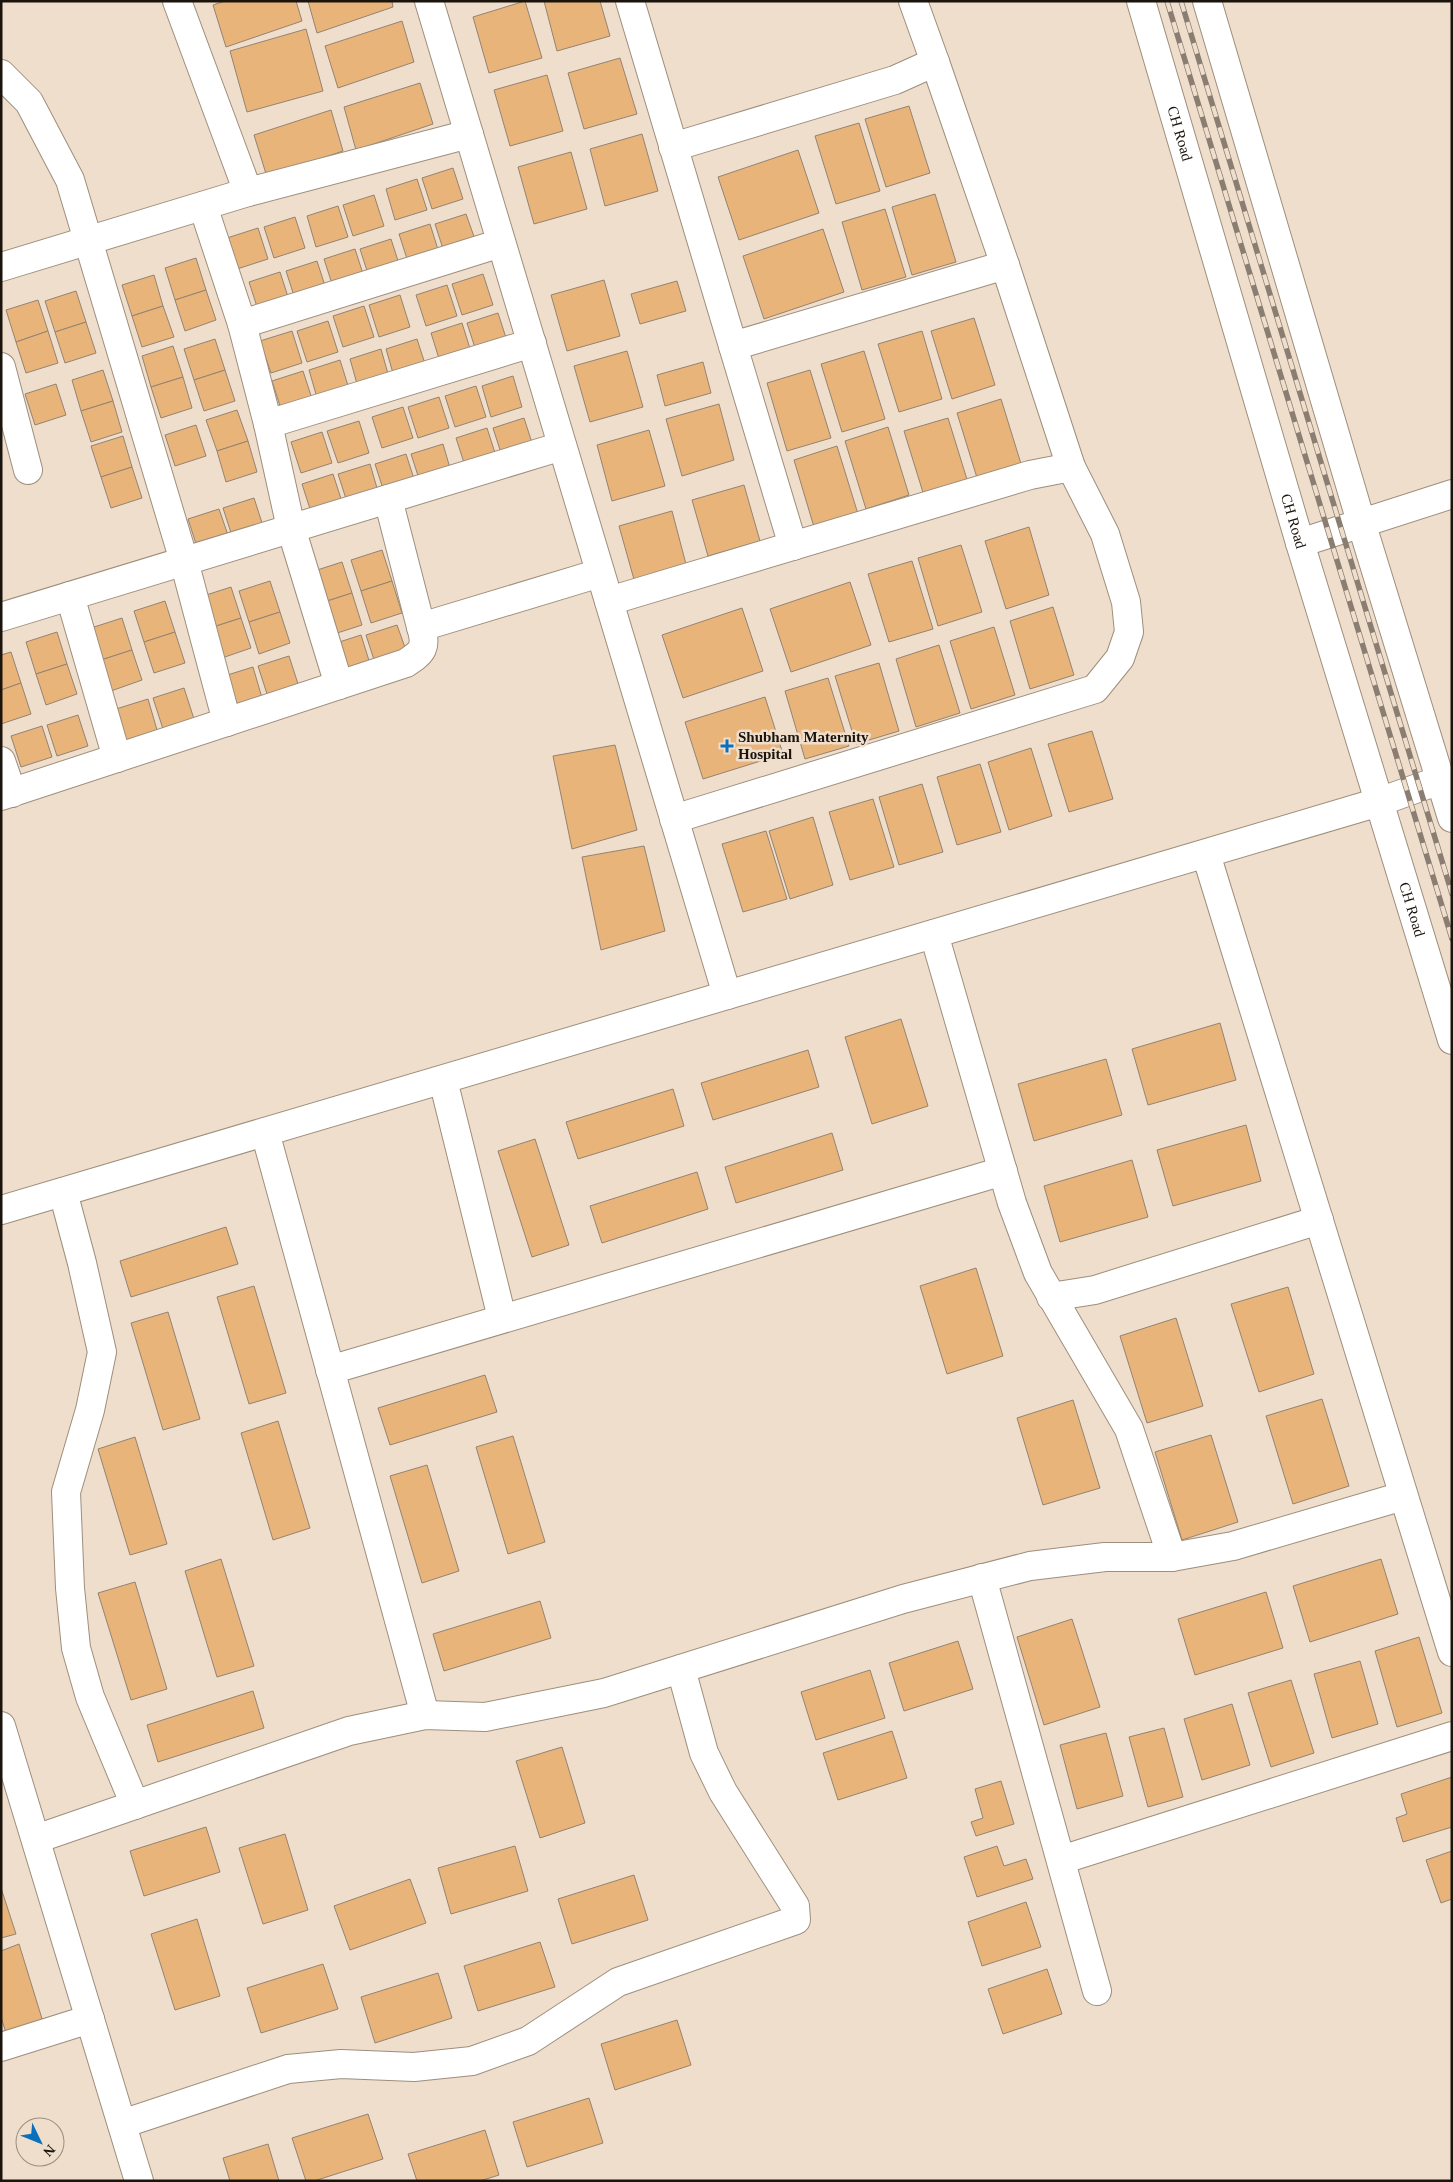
<svg xmlns="http://www.w3.org/2000/svg" width="1453" height="2182" font-family="'Times New Roman',serif">
	<rect width="100%" height="100%" fill="#f0decc"/>
	<!-- building -->
	<g fill="#e9b479" stroke="#938372">
		<path d="M225 1H296L302 21 226 47 213 5Z"/>
		<path d="M308 1H392L393 7 317 33Z"/>
		<path d="M525 1 542 58 489 73 473 17Z"/>
		<path d="M544 1H600L610 36 557 51Z"/>
		<path d="M402 21 414 62 338 88 325 46Z"/>
		<path d="M306 29 323 91 247 112 230 51Z"/>
		<path d="M620 58 637 114 584 129 568 73Z"/>
		<path d="M547 75 563 131 510 146 494 90Z"/>
		<path d="M420 83 433 124 356 150 344 107Z"/>
		<path d="M909 106 930 173 886 187 865 119Z"/>
		<path d="M331 110 343 151 267 177 254 135Z"/>
		<path d="M859 123 880 191 836 204 815 136Z"/>
		<path d="M642 134 658 191 605 206 590 149Z"/>
		<path d="M798 150 819 213 739 240 718 177Z"/>
		<path d="M571 152 587 209 534 224 518 167Z"/>
		<path d="M453 168 463 199 432 209 422 178Z"/>
		<path d="M417 179 427 210 395 220 386 189Z"/>
		<path d="M935 194 956 262 912 275 892 207Z"/>
		<path d="M374 195 384 226 353 236 343 205Z"/>
		<path d="M338 206 348 237 316 247 307 216Z"/>
		<path d="M885 209 906 277 862 290 842 222Z"/>
		<path d="M466 214 477 245 445 255 435 224Z"/>
		<path d="M295 217 305 248 274 258 264 227Z"/>
		<path d="M430 224 440 256 409 265 399 234Z"/>
		<path d="M258 228 268 259 237 269 227 238Z"/>
		<path d="M823 229 844 292 764 319 743 256Z"/>
		<path d="M391 239 401 270 370 280 360 249Z"/>
		<path d="M355 249 365 280 334 290 324 259Z"/>
		<path d="M196 258 206 290 175 300 165 268Z"/>
		<path d="M317 261 327 292 296 302 286 271Z"/>
		<path d="M280 272 290 303 259 313 249 282Z"/>
		<path d="M483 274 493 305 462 315 452 284Z"/>
		<path d="M154 275 163 306 132 316 122 285Z"/>
		<path d="M604 280 620 336 567 351 551 295Z"/>
		<path d="M677 281 686 311 640 324 631 294Z"/>
		<path d="M447 285 457 316 426 326 416 295Z"/>
		<path d="M206 290 216 320 185 331 175 300Z"/>
		<path d="M76 291 86 322 55 332 45 301Z"/>
		<path d="M400 295 410 327 379 337 369 305Z"/>
		<path d="M38 300 48 331 16 342 6 310Z"/>
		<path d="M163 306 174 337 142 347 132 316Z"/>
		<path d="M364 306 374 337 343 347 333 316Z"/>
		<path d="M498 313 508 344 477 354 467 323Z"/>
		<path d="M974 318 995 385 952 399 931 331Z"/>
		<path d="M328 321 338 352 307 362 297 331Z"/>
		<path d="M86 322 96 353 65 363 55 332Z"/>
		<path d="M462 323 472 355 441 365 431 333Z"/>
		<path d="M48 331 58 363 26 373 16 342Z"/>
		<path d="M292 331 302 363 271 373 260 341Z"/>
		<path d="M922 331 942 399 899 412 878 344Z"/>
		<path d="M215 339 225 370 194 380 184 349Z"/>
		<path d="M417 339 427 370 395 380 386 349Z"/>
		<path d="M173 346 183 377 151 387 142 356Z"/>
		<path d="M381 349 390 381 359 391 350 359Z"/>
		<path d="M627 351 643 407 590 422 574 366Z"/>
		<path d="M864 351 885 419 842 432 821 364Z"/>
		<path d="M340 360 350 392 318 401 309 370Z"/>
		<path d="M703 362 711 393 665 406 657 375Z"/>
		<path d="M103 370 113 401 81 411 72 380Z"/>
		<path d="M225 370 235 401 204 411 194 380Z"/>
		<path d="M810 370 831 438 787 451 767 383Z"/>
		<path d="M303 371 313 402 282 412 272 381Z"/>
		<path d="M513 376 522 407 491 417 482 386Z"/>
		<path d="M183 377 192 408 161 418 151 387Z"/>
		<path d="M56 384 66 415 35 425 25 394Z"/>
		<path d="M476 386 486 417 455 427 445 396Z"/>
		<path d="M439 397 449 428 418 438 408 407Z"/>
		<path d="M1001 399 1022 467 978 481 957 413Z"/>
		<path d="M113 401 122 432 91 442 81 411Z"/>
		<path d="M719 404 734 460 682 476 666 419Z"/>
		<path d="M403 407 413 438 382 448 372 417Z"/>
		<path d="M237 410 248 441 217 451 206 420Z"/>
		<path d="M524 418 534 449 503 459 493 428Z"/>
		<path d="M948 418 969 486 925 499 904 431Z"/>
		<path d="M359 421 369 453 338 463 327 431Z"/>
		<path d="M196 425 206 456 175 466 165 435Z"/>
		<path d="M888 427 909 495 866 509 845 441Z"/>
		<path d="M487 428 497 459 466 469 456 438Z"/>
		<path d="M649 430 665 486 612 501 597 445Z"/>
		<path d="M322 432 332 463 301 473 291 442Z"/>
		<path d="M123 436 132 467 101 477 91 446Z"/>
		<path d="M248 441 257 472 226 482 217 451Z"/>
		<path d="M443 444 452 475 421 485 411 454Z"/>
		<path d="M837 446 858 514 814 527 794 460Z"/>
		<path d="M406 454 416 485 385 495 375 464Z"/>
		<path d="M370 464 379 495 348 505 338 474Z"/>
		<path d="M132 467 142 498 111 508 101 477Z"/>
		<path d="M333 474 343 505 312 515 302 484Z"/>
		<path d="M744 485 760 541 708 556 692 500Z"/>
		<path d="M254 498 264 529 233 539 223 508Z"/>
		<path d="M219 509 230 541 198 550 188 519Z"/>
		<path d="M672 511 687 568 635 583 619 526Z"/>
		<path d="M1029 527 1049 595 1006 609 985 541Z"/>
		<path d="M961 545 982 612 938 626 918 558Z"/>
		<path d="M382 550 392 581 361 591 351 560Z"/>
		<path d="M912 561 933 629 889 642 868 574Z"/>
		<path d="M342 562 352 593 321 603 311 572Z"/>
		<path d="M270 581 280 612 249 622 239 591Z"/>
		<path d="M392 581 402 613 371 623 361 591Z"/>
		<path d="M850 582 871 645 791 672 770 609Z"/>
		<path d="M231 587 241 618 210 628 200 597Z"/>
		<path d="M352 593 362 625 331 635 321 603Z"/>
		<path d="M165 601 175 632 144 642 134 611Z"/>
		<path d="M1053 607 1074 675 1030 689 1010 621Z"/>
		<path d="M742 608 763 671 683 698 662 635Z"/>
		<path d="M280 612 290 643 259 654 249 622Z"/>
		<path d="M122 618 132 650 101 660 91 628Z"/>
		<path d="M241 618 251 648 219 659 210 628Z"/>
		<path d="M397 625 408 656 376 666 366 635Z"/>
		<path d="M994 627 1015 695 971 709 950 641Z"/>
		<path d="M57 632 67 664 36 674 26 642Z"/>
		<path d="M175 632 185 663 154 673 144 642Z"/>
		<path d="M361 635 371 667 340 677 330 645Z"/>
		<path d="M939 645 960 713 916 727 896 659Z"/>
		<path d="M132 650 142 680 111 691 101 660Z"/>
		<path d="M11 652 21 683 1 690V655Z"/>
		<path d="M289 656 299 687 268 697 258 666Z"/>
		<path d="M879 663 899 731 856 744 835 676Z"/>
		<path d="M67 664 77 694 46 705 36 674Z"/>
		<path d="M253 667 262 698 231 708 221 677Z"/>
		<path d="M828 678 849 746 805 759 785 691Z"/>
		<path d="M21 683 31 714 1 724V690Z"/>
		<path d="M184 688 194 719 163 729 153 698Z"/>
		<path d="M765 697 783 754 703 779 685 722Z"/>
		<path d="M148 699 157 730 126 740 116 709Z"/>
		<path d="M78 715 88 746 57 756 47 725Z"/>
		<path d="M42 726 52 757 21 767 11 736Z"/>
		<path d="M1092 731 1113 799 1069 812 1048 744Z"/>
		<path d="M615 745 637 830 572 849 553 756Z"/>
		<path d="M1031 748 1052 816 1009 830 988 762Z"/>
		<path d="M980 764 1001 832 957 845 937 777Z"/>
		<path d="M922 784 943 852 899 865 879 797Z"/>
		<path d="M873 799 894 867 850 880 829 812Z"/>
		<path d="M813 817 833 885 790 899 769 831Z"/>
		<path d="M766 831 787 899 743 912 722 844Z"/>
		<path d="M644 846 665 931 601 950 582 857Z"/>
		<path d="M901 1019 928 1106 872 1124 845 1037Z"/>
		<path d="M1220 1023 1236 1080 1148 1105 1132 1049Z"/>
		<path d="M808 1050 819 1087 713 1120 701 1083Z"/>
		<path d="M1106 1059 1122 1115 1034 1141 1018 1084Z"/>
		<path d="M673 1089 684 1126 578 1159 566 1122Z"/>
		<path d="M1246 1125 1261 1181 1173 1206 1157 1150Z"/>
		<path d="M832 1133 843 1170 736 1203 725 1167Z"/>
		<path d="M535 1139 569 1245 532 1257 498 1151Z"/>
		<path d="M1132 1160 1148 1217 1060 1242 1044 1186Z"/>
		<path d="M697 1172 708 1209 602 1243 590 1206Z"/>
		<path d="M226 1227 238 1264 131 1297 120 1261Z"/>
		<path d="M976 1268 1003 1356 947 1374 920 1286Z"/>
		<path d="M254 1286 286 1393 249 1404 217 1297Z"/>
		<path d="M1288 1287 1314 1374 1259 1392 1231 1304Z"/>
		<path d="M168 1312 200 1419 163 1430 131 1323Z"/>
		<path d="M1176 1318 1203 1406 1147 1423 1120 1336Z"/>
		<path d="M485 1375 497 1412 390 1445 378 1408Z"/>
		<path d="M1322 1399 1349 1486 1293 1504 1266 1416Z"/>
		<path d="M1073 1400 1100 1488 1043 1505 1017 1418Z"/>
		<path d="M278 1421 310 1528 273 1540 241 1433Z"/>
		<path d="M1211 1435 1238 1522 1182 1540 1155 1452Z"/>
		<path d="M513 1436 545 1542 508 1554 476 1447Z"/>
		<path d="M135 1437 167 1544 130 1555 98 1449Z"/>
		<path d="M427 1465 459 1571 422 1583 390 1476Z"/>
		<path d="M221 1559 254 1666 217 1677 185 1571Z"/>
		<path d="M1381 1559 1398 1614 1310 1642 1293 1586Z"/>
		<path d="M135 1582 167 1689 131 1700 98 1593Z"/>
		<path d="M1266 1592 1283 1648 1195 1675 1178 1619Z"/>
		<path d="M540 1601 551 1638 444 1671 433 1634Z"/>
		<path d="M1072 1619 1100 1707 1044 1725 1017 1637Z"/>
		<path d="M1419 1637 1442 1713 1397 1727 1375 1651Z"/>
		<path d="M958 1641 973 1689 904 1711 889 1663Z"/>
		<path d="M1360 1661 1378 1724 1332 1738 1314 1674Z"/>
		<path d="M870 1670 885 1718 816 1740 801 1692Z"/>
		<path d="M1291 1680 1314 1753 1271 1767 1248 1693Z"/>
		<path d="M253 1691 264 1728 158 1762 147 1725Z"/>
		<path d="M1232 1704 1250 1765 1202 1780 1184 1719Z"/>
		<path d="M1164 1728 1183 1797 1148 1807 1129 1737Z"/>
		<path d="M892 1731 907 1778 838 1800 823 1753Z"/>
		<path d="M1106 1733 1123 1796 1077 1809 1060 1745Z"/>
		<path d="M562 1747 585 1823 540 1838 516 1761Z"/>
		<path d="M1452 1777V1827L1403 1842 1396 1818 1407 1814 1401 1794Z"/>
		<path d="M1001 1781 1014 1824 976 1836 971 1822 983 1818 975 1789Z"/>
		<path d="M206 1827 220 1872 144 1896 130 1851Z"/>
		<path d="M285 1834 308 1910 263 1924 239 1848Z"/>
		<path d="M515 1846 528 1891 451 1914 438 1868Z"/>
		<path d="M997 1846 1004 1866 1026 1859 1033 1879 977 1897 964 1857Z"/>
		<path d="M1452 1851V1899L1441 1903 1426 1860Z"/>
		<path d="M634 1875 648 1920 572 1944 558 1899Z"/>
		<path d="M410 1879 426 1923 350 1950 334 1906Z"/>
		<path d="M1 1888 16 1934 1 1938Z"/>
		<path d="M1026 1902 1041 1947 982 1966 968 1922Z"/>
		<path d="M197 1919 220 1996 175 2010 151 1934Z"/>
		<path d="M540 1942 555 1987 478 2011 464 1966Z"/>
		<path d="M19 1944 43 2022 6 2033 1 2017V1951Z"/>
		<path d="M323 1964 338 2009 261 2033 247 1988Z"/>
		<path d="M1047 1969 1062 2014 1003 2034 988 1989Z"/>
		<path d="M438 1973 452 2018 375 2043 361 1997Z"/>
		<path d="M677 2020 691 2065 615 2090 601 2044Z"/>
		<path d="M589 2098 603 2143 527 2167 513 2122Z"/>
		<path d="M368 2114 383 2159 314 2181H306L292 2138Z"/>
		<path d="M485 2130 499 2175 480 2181H417L408 2154Z"/>
		<path d="M268 2144 279 2181H230L223 2158Z"/>
	</g>
	<g fill="none" stroke-linecap="round" stroke-linejoin="round">
		<!-- minor casing -->
		<g stroke="#9e8e7c" stroke-width="30">
			<g id="minor">
				<path d="M177 1 248 192 469 134"/>
				<path d="M429 1 727 995"/>
				<path d="M630 1 733 346"/>
				<path d="M935 62 1005 265 1071 467"/>
				<path d="M1 74 29 102 70 180 184 561 227 722"/>
				<path d="M673 147 895 80 935 62 913 1"/>
				<path d="M203 206 242 324 268 424 291 528 339 685"/>
				<path d="M1 267 248 192"/>
				<path d="M242 324 501 243"/>
				<path d="M1 367 28 470"/>
				<path d="M268 424 532 343"/>
				<path d="M388 499 421 627 600 573"/>
				<path d="M1300 543 1452 494"/>
				<path d="M793 546 733 346 1005 265"/>
				<path d="M70 596 117 758"/>
				<path d="M609 601 1030 475 1071 467 1105 534 1126 602 1129 632 1120 658 1095 689 674 819"/>
				<path d="M1 617 562 446"/>
				<path d="M1 761 12 793"/>
				<path d="M1 796 406 663C423 652 427 647 421 627"/>
				<path d="M1206 854 1452 1652"/>
				<path d="M934 934 1012 1203 1038 1273 1129 1429 1172 1557"/>
				<path d="M443 1080 502 1318"/>
				<path d="M265 1132 425 1715"/>
				<path d="M63 1192 82 1263 102 1352 90 1410 66 1492 70 1588 76 1648 90 1697 135 1805"/>
				<path d="M1 1210 1379 802 1440 780"/>
				<path d="M1051 1297 1095 1290 1319 1220"/>
				<path d="M330 1370 1003 1171"/>
				<path d="M982 1578 1097 1991"/>
				<path d="M1 1726 139 2181"/>
				<path d="M36 1839 349 1731 425 1715 485 1717 604 1693 903 1599 1030 1566 1105 1557H1172L1233 1546 1403 1496"/>
				<path d="M1061 1860 1452 1736"/>
				<path d="M1 2047 90 2019"/>
				<path d="M122 2124 288 2069 341 2064 414 2067 472 2061 528 2041 618 1982 796 1920 795 1906 723 1792 704 1753 681 1669"/>
			</g>
		</g>
		<!-- tertiary casing -->
		<g stroke="#9e8e7c" stroke-width="30">
			<g id="tertiary">
				<path id="s1" d="M1141 1 1300 543 1452 1040"/>
				<path d="M1207 1 1361 522 1452 818"/>
			</g>
		</g>
		<!-- minor -->
		<use href="#minor" stroke="#fff" stroke-width="28"/>
		<!-- tertiary -->
		<use href="#tertiary" stroke="#fff" stroke-width="28"/>
		<!-- rail casing -->
		<g stroke="#8a7d71" stroke-width="5.5">
			<g id="rail">
				<path d="M1167 1 1452 939"/>
				<path d="M1181 1 1452 894"/>
			</g>
		</g>
		<!-- rail -->
		<use href="#rail" stroke="#f0decc" stroke-width="4" stroke-dasharray="11" stroke-linecap="butt"/>
	</g>
	<!-- markers -->
	<path fill="#0a70bc" stroke="#f0decc" stroke-width="2" d="M724.5 738.5h5v5h5v5h-5v5h-5v-5h-5v-5h5z"/>
	<g text-anchor="middle" stroke-width="5" stroke-linejoin="round" paint-order="stroke">
		<!-- street labels -->
		<g font-size="15" fill="#1a140d" stroke="#f0decc">
			<text dy="5" stroke="none"><textPath href="#s1" startOffset="138">CH Road</textPath></text>
			<text dy="5" stroke="none"><textPath href="#s1" startOffset="542">CH Road</textPath></text>
			<text dy="5" stroke="none"><textPath href="#s1" startOffset="948">CH Road</textPath></text>
		</g>
		<!-- poi labels -->
		<g font-size="15" font-weight="bold" fill="#1a140d" stroke="#f0decc" text-anchor="start">
			<text x="738" y="742">Shubham Maternity<tspan x="738" dy="17">Hospital</tspan></text>
		</g>
	</g>
	<!-- border -->
	<rect width="1453" height="2182" fill="none" stroke="#1a140d" stroke-width="5"/>
	<!-- north arrow -->
	<g transform="translate(40 2142) rotate(133)"><circle r="24" fill="#f0decc" stroke="#9a8d80"/>
	<path d="M0-4L9 19L0 12L-9 19Z" fill="#0a70bc"/>
	<text y="-8" font-size="14" font-weight="bold" text-anchor="middle" fill="#1a140d">N</text>
	</g>
</svg>
